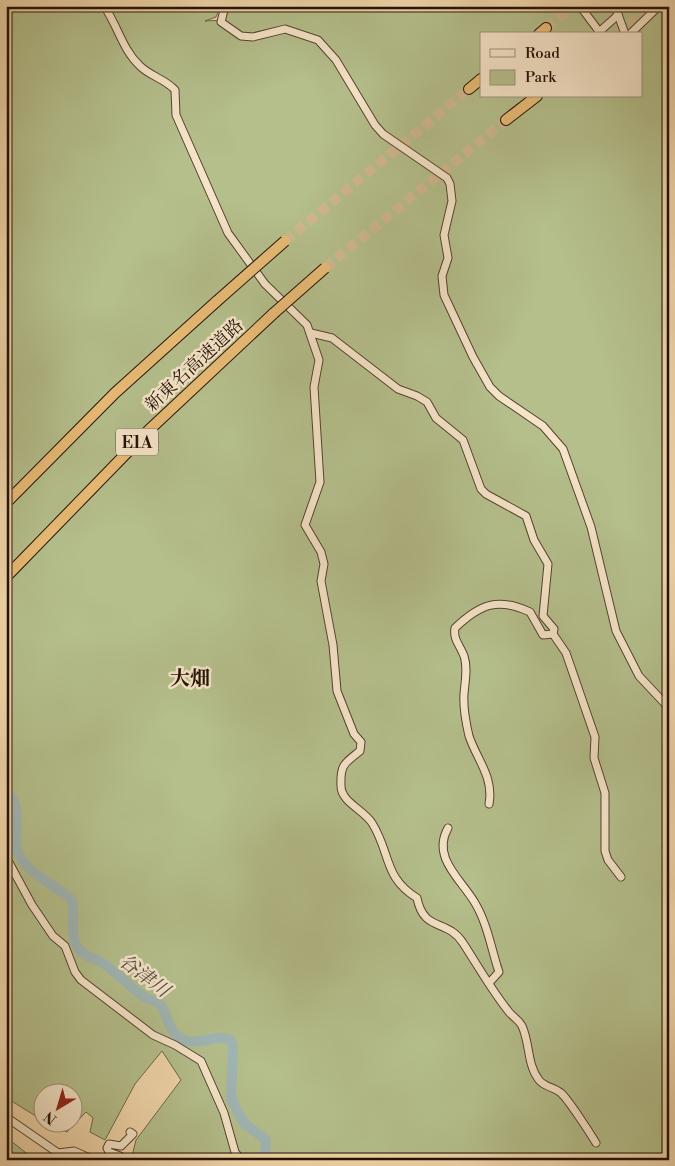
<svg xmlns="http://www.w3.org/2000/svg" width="675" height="1166" font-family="'Libre Bodoni','Noto Serif JP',serif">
	<rect width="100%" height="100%" fill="#f0d6aa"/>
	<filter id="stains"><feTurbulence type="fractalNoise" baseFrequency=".004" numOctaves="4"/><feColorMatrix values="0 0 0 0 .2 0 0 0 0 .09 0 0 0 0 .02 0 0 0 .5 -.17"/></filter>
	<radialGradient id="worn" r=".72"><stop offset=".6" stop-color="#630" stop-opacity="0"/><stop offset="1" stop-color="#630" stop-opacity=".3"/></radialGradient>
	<!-- green -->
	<g fill="#b4bf8c" stroke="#6c6849" fill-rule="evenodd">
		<path d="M6 6H221L216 17 205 21 225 20 230 6H669V1160H131L136 1140 181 1080 162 1051 135 1084 105 1140 90 1132 93 1118 86 1112 67 1132 50 1124H72V1094H42V1120L10 1100 6 1104ZM481 34H641V96H481Z"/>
		<path d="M6 1137 35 1160H6Z"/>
	</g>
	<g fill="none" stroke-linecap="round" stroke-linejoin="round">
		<!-- river -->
		<path stroke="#a0b6b5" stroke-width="10" d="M6 792C26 805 10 838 19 855 30 876 55 884 72 900 76 914 69 936 78 948 83 956 94 958 101 962 117 972 130 988 146 998 149 1000 154 1000 157 1002 170 1011 164 1029 182 1039 197 1047 217 1033 231 1040L233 1047 231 1099 244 1123 266 1140 265 1154 268 1160"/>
		<!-- highway-tunnel -->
		<g stroke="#d1b891" stroke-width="10" stroke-dasharray="10 5" stroke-linecap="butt">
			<path d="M546 28 574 6"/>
			<path d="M618 34 654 6"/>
			<path d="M285 241 469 89"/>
			<path d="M325 268 506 120"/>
		</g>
		<!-- minor casing -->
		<g stroke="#56422f" stroke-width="9">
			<g id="minor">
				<path d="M104 6C118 26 122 49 140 66 150 76 165 79 175 90L176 115 228 233 265 284 307 325 319 360 314 387 320 482 305 525 321 552 324 564 321 581 333 645 337 691 354 734 361 742 360 751C345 763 340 764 341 786 341 802 364 810 372 823 391 853 383 877 417 898 424 933 447 918 463 943 478 966 492 991 509 1012 513 1017 519 1020 522 1026 530 1043 527 1065 539 1080 544 1087 554 1087 561 1093 568 1099 590 1133 596 1143"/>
				<path d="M225 6 221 22 241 36 253 37 285 29 318 40 336 60 375 125 383 134 447 178 450 184 452 201 444 235 448 258 442 276 444 295 473 357 490 387 499 396 543 426 563 449 591 527 616 631 639 676 669 708"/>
				<path d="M580 6 601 34"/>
				<path d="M615 6 625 34"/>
				<path d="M599 32 618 15"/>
				<path d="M630 34 659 6"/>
				<path d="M311 333 332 338 398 389 417 396 427 402 436 418 463 440 481 489 486 494 526 516 534 540 548 564 543 616 554 629 553 634 566 653 595 737 594 758 605 793V851L608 860 621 877"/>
				<path d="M489 804C494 777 477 760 469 736 466 723 463 707 464 694 465 681 468 668 464 656 460 645 453 640 455 628 480 604 498 597 530 612L543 635 553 634"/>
				<path d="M448 828C431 858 462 880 475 903 486 921 491 946 497 966L499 972 489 983"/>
				<path d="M6 857 32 905 53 936 65 946 75 972 81 980 153 1035 175 1045 201 1061 224 1113 235 1152 241 1160"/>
				<path d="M6 1117 58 1153"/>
				<path d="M54 1160 58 1153 74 1151 94 1160"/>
				<path d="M122 1160 120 1156 109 1152 107 1148 109 1144 121 1146 133 1134 130 1132"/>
			</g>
		</g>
		<!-- highway casing -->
		<g stroke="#231106" stroke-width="12">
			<g id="highway">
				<path d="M539 34 546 28"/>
				<path d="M469 89 481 79"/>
				<path d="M506 120 537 96"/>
				<path d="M6 503 115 393 217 301"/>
				<path d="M6 577 149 430 274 313"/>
			</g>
		</g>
		<!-- minor -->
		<use href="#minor" stroke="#f5e4c8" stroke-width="7"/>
		<!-- highway -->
		<use href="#highway" stroke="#e8bb75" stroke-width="10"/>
		<!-- highway-bridge casing -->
		<g stroke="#231106" stroke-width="12" stroke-linecap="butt">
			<g id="highway-bridge">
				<path d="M217 301 285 241"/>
				<path d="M274 313 325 268"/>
			</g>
		</g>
		<!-- highway-bridge -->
		<use href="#highway-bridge" stroke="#e8bb75" stroke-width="10"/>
	</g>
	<g text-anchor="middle" stroke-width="5" stroke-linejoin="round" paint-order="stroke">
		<!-- shield labels -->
		<rect fill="#f5e4c8" stroke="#625040" stroke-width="1" x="116" y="428.5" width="42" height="27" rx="4"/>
		<g font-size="16" font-weight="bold" fill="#231106">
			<text x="137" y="448">E1A</text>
		</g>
		<!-- street labels -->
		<g font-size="18" fill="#231106" stroke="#f5e4c8">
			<text transform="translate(194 365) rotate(-43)" y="6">新東名高速道路</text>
		</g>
		<!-- water labels -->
		<g font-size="19" font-style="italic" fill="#4f4b43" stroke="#f5e4c8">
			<text transform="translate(145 975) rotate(37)" y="7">谷津川</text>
		</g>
		<!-- quarter labels -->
		<g font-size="20" font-weight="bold" fill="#231106" stroke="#f5e4c8">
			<text x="190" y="685">大畑</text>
		</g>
	</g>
	<!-- margin -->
	<rect width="675" height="1166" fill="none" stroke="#f0d6aa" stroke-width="25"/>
	<rect x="8" y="8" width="660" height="1151" fill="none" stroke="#231106" stroke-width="2.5"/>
	<rect x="12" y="12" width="650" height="1141" fill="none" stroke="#231106"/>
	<!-- legend -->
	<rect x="480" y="32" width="162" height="65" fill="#f5e4c8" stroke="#a1907a"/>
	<rect x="490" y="49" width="25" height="8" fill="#f5e4c8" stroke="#a1907a"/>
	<text x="525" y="58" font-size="15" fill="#231106">Road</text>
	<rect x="490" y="70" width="25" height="15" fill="#b4bf8c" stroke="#a1907a"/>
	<text x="525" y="82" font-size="15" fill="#231106">Park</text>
	<!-- north arrow -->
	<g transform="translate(58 1108) rotate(218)"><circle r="24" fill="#f5e4c8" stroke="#a1907a"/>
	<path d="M0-4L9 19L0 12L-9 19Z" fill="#8f2418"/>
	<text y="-8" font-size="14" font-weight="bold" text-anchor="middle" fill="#231106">N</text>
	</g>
	<rect width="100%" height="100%" filter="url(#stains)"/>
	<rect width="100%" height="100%" fill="url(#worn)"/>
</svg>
